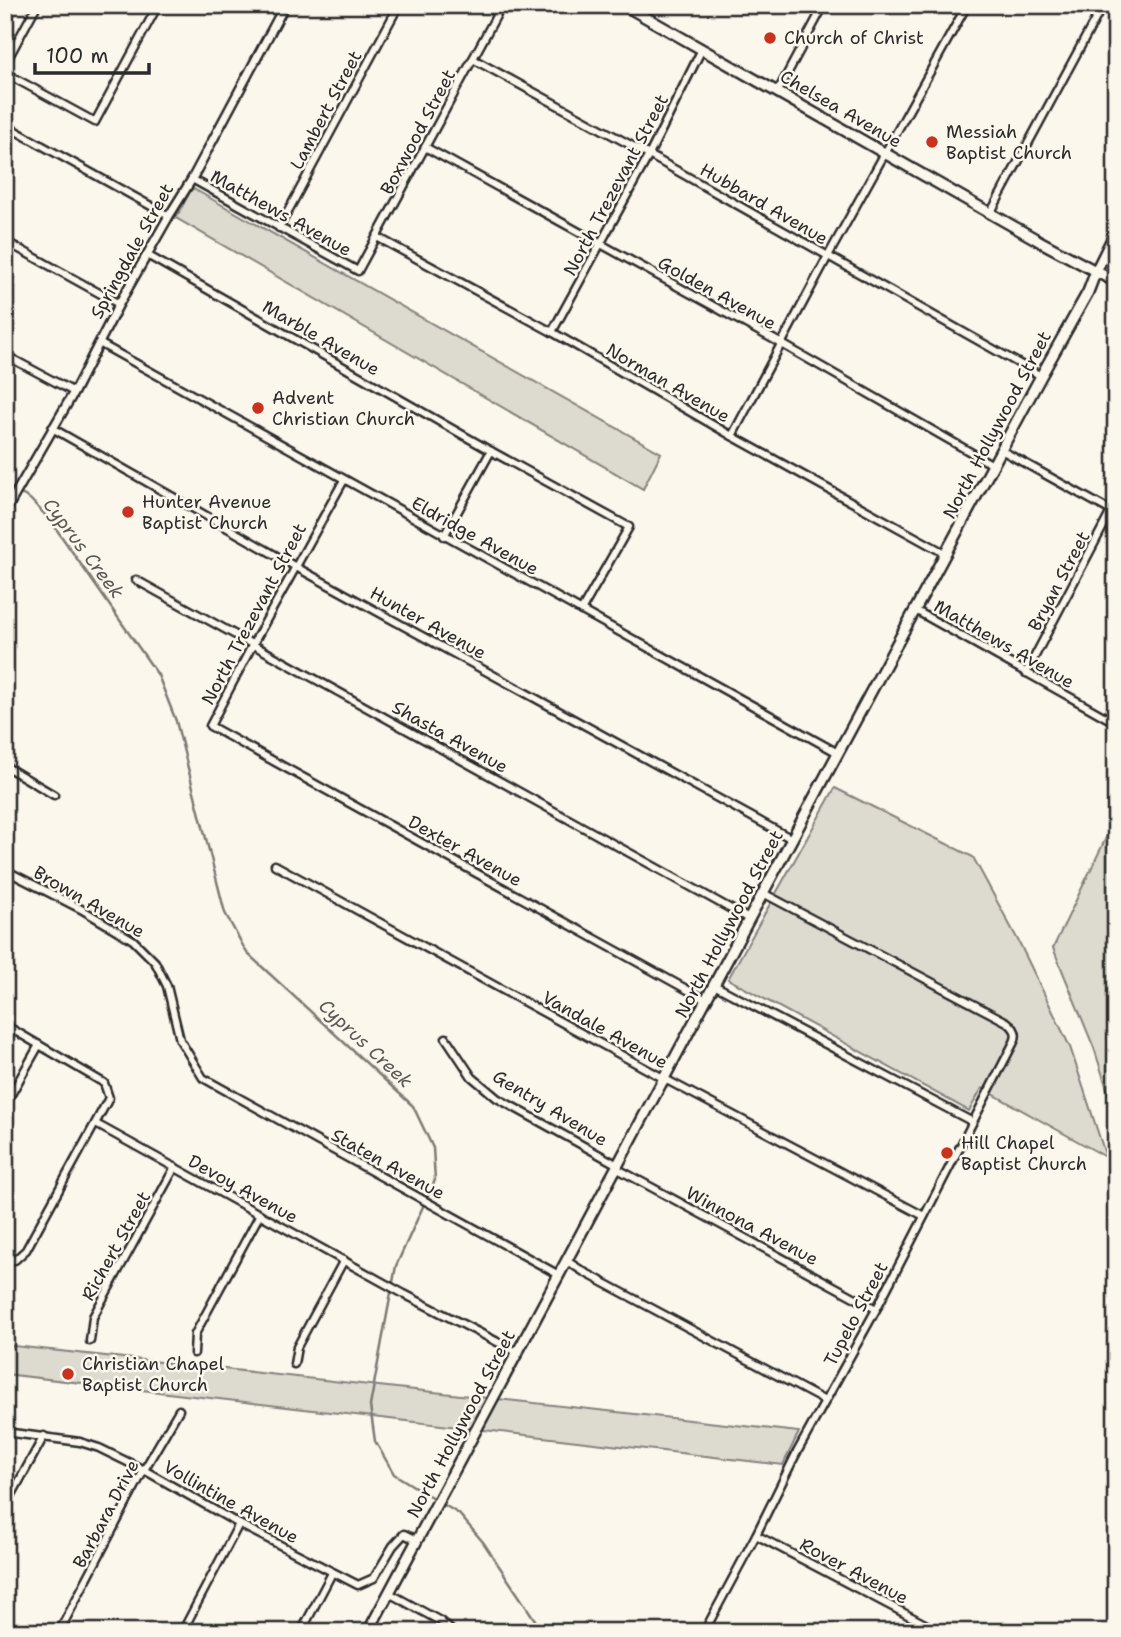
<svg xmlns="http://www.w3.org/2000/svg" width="1121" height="1637" font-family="'Shantell Sans',sans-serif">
	<rect width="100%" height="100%" fill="#fbf7ec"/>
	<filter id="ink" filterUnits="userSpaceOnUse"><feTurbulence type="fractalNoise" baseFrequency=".0143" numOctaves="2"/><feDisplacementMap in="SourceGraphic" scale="14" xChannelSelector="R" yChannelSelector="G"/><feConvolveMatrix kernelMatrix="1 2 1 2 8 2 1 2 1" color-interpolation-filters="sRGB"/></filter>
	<g filter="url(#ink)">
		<!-- green -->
		<g fill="#dddad0" stroke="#84827e" stroke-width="2">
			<path d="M192 188 661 453 643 489 176 218Z"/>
			<path d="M835 788 973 857 1019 942 1070 1047 1106 1157 982 1088 969 1111 728 979Z"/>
			<path d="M1116 817V1117L1094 1048 1053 948Z"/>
			<path d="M5 1345 799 1432 783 1465 5 1374Z"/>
		</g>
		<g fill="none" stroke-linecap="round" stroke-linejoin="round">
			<!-- stream -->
			<path stroke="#7b7a75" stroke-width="2.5" d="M5 485 30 499 50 520 158 675 176 721 225 913 247 953 413 1106 433 1148 435 1180 396 1266 370 1406 375 1441 394 1474 459 1514 483 1542 543 1632"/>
			<!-- minor casing -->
			<g stroke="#2b2b2b" stroke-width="11">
				<g id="minor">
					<path d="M473 59 649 155 1041 376"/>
					<path d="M5 64 37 5"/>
					<path d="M5 73 95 122 158 5"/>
					<path d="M778 91 824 5"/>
					<path d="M5 125 169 216"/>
					<path d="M425 147 782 344 993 465"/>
					<path d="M192 179 358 271 502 5"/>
					<path d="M991 212 1103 5"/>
					<path d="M279 228 399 5"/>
					<path d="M377 237 552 332 732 436 946 554"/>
					<path d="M5 241 119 304"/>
					<path d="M147 255 491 451 629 527 581 611"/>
					<path d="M552 332 649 155 702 49"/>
					<path d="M99 343 838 753"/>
					<path d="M5 355 74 392"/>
					<path d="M52 428 296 567 792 839"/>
					<path d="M732 436 828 256 967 5"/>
					<path d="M1001 450 1111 511"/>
					<path d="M344 480 253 644 210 726 706 1000"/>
					<path d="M444 536 491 451"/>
					<path d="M136 580 749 919"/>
					<path d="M915 610 1116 723"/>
					<path d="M1026 673 1116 502"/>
					<path d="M5 766 54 795"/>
					<path d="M275 865 663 1078 924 1216"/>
					<path d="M5 870 81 909 133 940 155 962 167 986 180 1040 203 1078 559 1275"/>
					<path d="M714 985 971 1121"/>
					<path d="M5 1025 104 1083 109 1098 26 1250 15 1260H5"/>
					<path d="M446 1038 472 1077 497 1098 618 1165"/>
					<path d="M5 1105 39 1045"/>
					<path d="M96 1124 404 1294 517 1352"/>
					<path d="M616 1168 876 1309"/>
					<path d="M567 1261 584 1272 825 1401"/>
					<path d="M90 1341 93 1317 175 1167"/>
					<path d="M194 1353 195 1334 260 1214"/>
					<path d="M294 1364 297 1347 344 1260"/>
					<path d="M5 1432 80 1442 99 1448 144 1470 239 1524 358 1585 374 1578 393 1546 404 1534 416 1540"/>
					<path d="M5 1507 44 1436"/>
					<path d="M756 1535 940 1632"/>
					<path d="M389 1593 440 1621 453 1632"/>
					<path d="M707 1627 717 1632"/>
					<path d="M59 1632 144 1470 179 1410"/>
					<path d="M182 1632 239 1524"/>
					<path d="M301 1632 332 1573"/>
					<path d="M704 1632 756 1535 796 1454 878 1306 1014 1042C1018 1034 1015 1028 1007 1022L763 893"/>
				</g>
			</g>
			<!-- tertiary casing -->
			<g stroke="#2b2b2b" stroke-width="12">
				<path id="tertiary" d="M5 512 74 392 119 304 169 216 192 179 285 5"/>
			</g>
			<!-- secondary casing -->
			<g stroke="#2b2b2b" stroke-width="14">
				<g id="secondary">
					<path d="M624 5 1041 242 1116 282"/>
					<path d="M368 1632 824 779 1041 376 1088 292 1096 271 1116 231"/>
				</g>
			</g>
			<!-- minor -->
			<use href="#minor" stroke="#fbf7ec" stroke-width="6"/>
			<!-- tertiary -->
			<use href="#tertiary" stroke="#fbf7ec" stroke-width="7"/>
			<!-- secondary -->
			<use href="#secondary" stroke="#fbf7ec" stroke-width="9"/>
		</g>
	</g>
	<!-- markers -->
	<g fill="#c8321e" stroke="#fbf7ec" stroke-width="2.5">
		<circle cx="770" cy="38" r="7"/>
		<circle cx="932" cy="142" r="7"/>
		<circle cx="258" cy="408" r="7"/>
		<circle cx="128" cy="512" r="7"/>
		<circle cx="947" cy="1153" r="7"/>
		<circle cx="68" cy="1374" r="7"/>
	</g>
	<g text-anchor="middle" stroke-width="5" stroke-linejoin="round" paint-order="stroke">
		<!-- poi labels -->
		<g font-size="18" fill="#2b2b2b" stroke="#fbf7ec" text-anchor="start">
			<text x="784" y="44">Church of Christ</text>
			<text x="946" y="138">Messiah<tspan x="946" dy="21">Baptist Church</tspan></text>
			<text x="272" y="404">Advent<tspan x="272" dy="21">Christian Church</tspan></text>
			<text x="142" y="508">Hunter Avenue<tspan x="142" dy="21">Baptist Church</tspan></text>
			<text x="961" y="1149">Hill Chapel<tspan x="961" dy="21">Baptist Church</tspan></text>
			<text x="82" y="1370">Christian Chapel<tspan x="82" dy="21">Baptist Church</tspan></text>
		</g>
		<!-- street labels -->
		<g font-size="18" fill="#2b2b2b" stroke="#fbf7ec">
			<text transform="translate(841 109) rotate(30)" y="6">Chelsea Avenue</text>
			<text transform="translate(326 110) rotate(-62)" y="6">Lambert Street</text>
			<text transform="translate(418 132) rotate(-62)" y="6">Boxwood Street</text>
			<text transform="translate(616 185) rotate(-62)" y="6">North Trezevant Street</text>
			<text transform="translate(764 204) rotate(30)" y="6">Hubbard Avenue</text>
			<text transform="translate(281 213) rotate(29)" y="6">Matthews Avenue</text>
			<text transform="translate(132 251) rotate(-61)" y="6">Springdale Street</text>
			<text transform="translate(717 293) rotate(29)" y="6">Golden Avenue</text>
			<text transform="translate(321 338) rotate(30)" y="6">Marble Avenue</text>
			<text transform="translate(668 383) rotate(30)" y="6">Norman Avenue</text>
			<text transform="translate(997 425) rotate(-62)" y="6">North Hollywood Street</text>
			<text transform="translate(475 536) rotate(29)" y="6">Eldridge Avenue</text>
			<text transform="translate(1059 581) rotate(-62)" y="6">Bryan Street</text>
			<text transform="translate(254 614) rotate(-62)" y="6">North Trezevant Street</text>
			<text transform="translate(428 623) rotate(29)" y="6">Hunter Avenue</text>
			<text transform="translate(1004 644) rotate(30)" y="6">Matthews Avenue</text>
			<text transform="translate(450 737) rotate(29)" y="6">Shasta Avenue</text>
			<text transform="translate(465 851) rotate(29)" y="6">Dexter Avenue</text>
			<text transform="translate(89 902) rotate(30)" y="6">Brown Avenue</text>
			<text transform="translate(729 924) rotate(-62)" y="6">North Hollywood Street</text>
			<text transform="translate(605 1030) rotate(29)" y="6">Vandale Avenue</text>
			<text transform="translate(550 1108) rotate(31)" y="6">Gentry Avenue</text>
			<text transform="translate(388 1164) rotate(29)" y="6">Staten Avenue</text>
			<text transform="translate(243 1189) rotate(29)" y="6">Devoy Avenue</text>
			<text transform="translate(752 1226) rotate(28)" y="6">Winnona Avenue</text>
			<text transform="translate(116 1246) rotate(-61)" y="6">Richert Street</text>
			<text transform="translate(856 1314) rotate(-62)" y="6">Tupelo Street</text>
			<text transform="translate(461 1424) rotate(-62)" y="6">North Hollywood Street</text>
			<text transform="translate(231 1502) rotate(29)" y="6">Vollintine Avenue</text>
			<text transform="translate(106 1514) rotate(-62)" y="6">Barbara Drive</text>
			<text transform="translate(854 1571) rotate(28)" y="6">Rover Avenue</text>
		</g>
		<!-- water labels -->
		<g font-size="19" font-style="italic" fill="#5a5956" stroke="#fbf7ec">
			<text transform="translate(84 548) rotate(53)" y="7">Cyprus Creek</text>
			<text transform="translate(366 1043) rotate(43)" y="7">Cyprus Creek</text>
		</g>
	</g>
	<!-- margin -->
	<rect width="1121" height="1637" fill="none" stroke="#fbf7ec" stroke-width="28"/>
	<rect x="14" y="14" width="1093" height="1609" fill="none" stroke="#2b2b2b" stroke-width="2.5" filter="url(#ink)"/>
	<!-- scale -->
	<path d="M35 63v10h114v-10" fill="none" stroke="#2b2b2b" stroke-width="3.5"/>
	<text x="46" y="63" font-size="21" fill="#2b2b2b" stroke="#fbf7ec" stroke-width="5" paint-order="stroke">100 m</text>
</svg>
